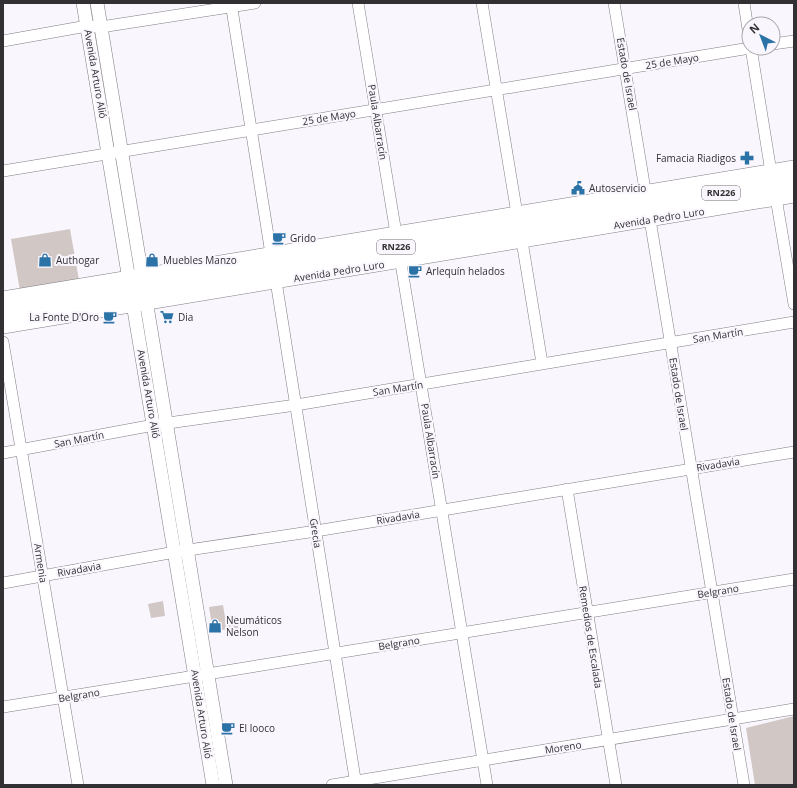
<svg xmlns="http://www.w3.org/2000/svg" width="797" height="788" font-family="'Open Sans',sans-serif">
	<rect width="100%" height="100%" fill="#faf6fd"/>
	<!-- building -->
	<g fill="#d1c8c6">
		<path d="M70 229 79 280 20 291 11 239Z"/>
		<path d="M163 601 165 616 151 618 148 604Z"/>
		<path d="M223 605 225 617 236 616 238 628 213 631 209 607Z"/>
		<path d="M794 716V785H755L746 728Z"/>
	</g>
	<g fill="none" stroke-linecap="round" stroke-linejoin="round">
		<!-- minor casing -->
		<g stroke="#817d84" stroke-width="12">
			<g id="minor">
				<path d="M231 3 271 254"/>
				<path d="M358 3 487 785"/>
				<path d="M482 3 517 214"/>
				<path d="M614 3 744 785"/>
				<path d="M744 3 749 36"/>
				<path d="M3 41 87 26 101 27 255 3"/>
				<path d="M773 44 794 41"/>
				<path d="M751 48 771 172"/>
				<path d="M3 171 750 48"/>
				<path d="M776 198 794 304"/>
				<path d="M522 241 542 363"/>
				<path d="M276 281 356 785"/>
				<path d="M3 342 78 785"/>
				<path d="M3 453 154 425 296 405 794 322"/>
				<path d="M567 489 616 785"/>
				<path d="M3 583 175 552 316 531 794 452"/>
				<path d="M3 707 794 579"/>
				<path d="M332 785 794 709"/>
			</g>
		</g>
		<!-- major casing -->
		<g stroke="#817d84" stroke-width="14">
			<g id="major">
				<path d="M83 3 213 785"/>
				<path d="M97 3 226 785"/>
			</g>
		</g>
		<!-- highway casing -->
		<g stroke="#817d84" stroke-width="16">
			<g id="highway">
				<path d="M3 299 794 168"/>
				<path d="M3 312 794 181"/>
				<path d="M3 326 794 195"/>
			</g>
		</g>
		<!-- minor -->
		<use href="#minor" stroke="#fff" stroke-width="11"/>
		<!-- major -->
		<use href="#major" stroke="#fff" stroke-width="13"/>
		<!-- highway -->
		<use href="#highway" stroke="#fff" stroke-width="15"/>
	</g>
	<!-- icons -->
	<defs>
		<g id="pharmacy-bare" transform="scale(1.08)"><path d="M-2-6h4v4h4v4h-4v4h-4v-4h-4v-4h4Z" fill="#2b73a7" stroke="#faf6fd" stroke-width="2.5" paint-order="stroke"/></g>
		<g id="civic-bare" transform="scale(1.08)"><path d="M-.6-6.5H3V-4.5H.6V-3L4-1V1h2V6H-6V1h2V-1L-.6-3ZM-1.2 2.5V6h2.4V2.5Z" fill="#2b73a7" stroke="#faf6fd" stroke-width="2.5" paint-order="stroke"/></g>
		<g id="cafe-bare" transform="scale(1.08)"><path d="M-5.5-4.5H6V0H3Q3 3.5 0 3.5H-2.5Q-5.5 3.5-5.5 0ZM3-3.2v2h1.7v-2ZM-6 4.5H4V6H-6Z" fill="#2b73a7" stroke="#faf6fd" stroke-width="2.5" paint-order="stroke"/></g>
		<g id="shop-bare" transform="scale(1.08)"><path d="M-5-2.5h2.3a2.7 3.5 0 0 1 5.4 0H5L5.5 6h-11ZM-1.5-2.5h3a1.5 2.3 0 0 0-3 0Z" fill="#2b73a7" stroke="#faf6fd" stroke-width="2.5" paint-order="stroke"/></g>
		<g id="supermarket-bare" transform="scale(1.08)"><path d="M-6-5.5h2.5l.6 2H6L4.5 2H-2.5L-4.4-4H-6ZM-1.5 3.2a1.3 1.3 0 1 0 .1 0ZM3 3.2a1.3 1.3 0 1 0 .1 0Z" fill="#2b73a7" stroke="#faf6fd" stroke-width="2.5" paint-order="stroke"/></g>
	</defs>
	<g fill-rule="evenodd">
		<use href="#pharmacy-bare" x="747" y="158"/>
		<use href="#civic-bare" x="578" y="188"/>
		<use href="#cafe-bare" x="279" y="238"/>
		<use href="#shop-bare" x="45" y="260"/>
		<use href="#shop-bare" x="152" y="260"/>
		<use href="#cafe-bare" x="415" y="271"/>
		<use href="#cafe-bare" x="110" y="317"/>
		<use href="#supermarket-bare" x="167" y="317"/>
		<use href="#shop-bare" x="215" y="626"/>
		<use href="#cafe-bare" x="228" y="728"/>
	</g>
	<g text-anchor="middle" stroke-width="4" stroke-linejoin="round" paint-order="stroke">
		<!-- shield labels -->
		<g fill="#faf6fd" stroke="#6e6b70" stroke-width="1">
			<rect x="702" y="186" width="38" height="14" rx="3"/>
			<rect x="377" y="240" width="38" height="14" rx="3"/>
		</g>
		<g font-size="9" font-weight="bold" fill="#323033">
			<text x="721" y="196">RN226</text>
			<text x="396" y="250">RN226</text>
		</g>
		<!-- street labels -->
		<g font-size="10" fill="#323033" stroke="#faf6fd">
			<text transform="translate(672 61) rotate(-9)" y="4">25 de Mayo</text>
			<text transform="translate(96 74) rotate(80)" y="4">Avenida Arturo Alió</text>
			<text transform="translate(627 74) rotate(80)" y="4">Estado de Israel</text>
			<text transform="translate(329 117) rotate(-9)" y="4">25 de Mayo</text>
			<text transform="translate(378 122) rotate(81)" y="4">Paula Albarracín</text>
			<text transform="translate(659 218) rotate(-9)" y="4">Avenida Pedro Luro</text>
			<text transform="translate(339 271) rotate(-9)" y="4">Avenida Pedro Luro</text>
			<text transform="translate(718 335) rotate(-9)" y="4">San Martín</text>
			<text transform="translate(398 388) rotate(-9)" y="4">San Martín</text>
			<text transform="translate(149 394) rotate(80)" y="4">Avenida Arturo Alió</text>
			<text transform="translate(679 394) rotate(81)" y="4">Estado de Israel</text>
			<text transform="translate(79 439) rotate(-11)" y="4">San Martín</text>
			<text transform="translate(431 441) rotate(81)" y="4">Paula Albarracín</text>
			<text transform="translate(718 464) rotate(-9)" y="4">Rivadavia</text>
			<text transform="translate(398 517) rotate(-9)" y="4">Rivadavia</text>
			<text transform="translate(316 533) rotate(81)" y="4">Grecia</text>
			<text transform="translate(41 563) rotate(81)" y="4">Armenia</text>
			<text transform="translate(79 569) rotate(-10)" y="4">Rivadavia</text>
			<text transform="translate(718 591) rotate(-9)" y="4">Belgrano</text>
			<text transform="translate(591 637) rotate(81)" y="4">Remedios de Escalada</text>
			<text transform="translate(399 643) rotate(-9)" y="4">Belgrano</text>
			<text transform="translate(79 695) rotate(-9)" y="4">Belgrano</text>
			<text transform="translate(202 714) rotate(81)" y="4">Avenida Arturo Alió</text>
			<text transform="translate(732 714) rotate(81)" y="4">Estado de Israel</text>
			<text transform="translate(563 747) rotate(-9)" y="4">Moreno</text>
		</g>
		<!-- poi labels -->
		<g font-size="10" fill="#323033" stroke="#faf6fd" text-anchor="start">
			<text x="736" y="162" text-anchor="end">Famacia Riadigos</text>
			<text x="589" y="192">Autoservicio</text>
			<text x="290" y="242">Grido</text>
			<text x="56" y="264">Authogar</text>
			<text x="163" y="264">Muebles Manzo</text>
			<text x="426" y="275">Arlequín helados</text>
			<text x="99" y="321" text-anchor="end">La Fonte D'Oro</text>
			<text x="178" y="321">Dia</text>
			<text x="226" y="624">Neumáticos<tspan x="226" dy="12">Nelson</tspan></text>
			<text x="239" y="732">El looco</text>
		</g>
	</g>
	<!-- border -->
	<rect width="797" height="788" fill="none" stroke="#323033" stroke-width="8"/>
	<!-- north arrow -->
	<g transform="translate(761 36) rotate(318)"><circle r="19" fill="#faf6fd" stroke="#aaa7ac"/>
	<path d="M0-3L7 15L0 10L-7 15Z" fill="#2b73a7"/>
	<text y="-6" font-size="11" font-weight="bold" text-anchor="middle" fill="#323033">N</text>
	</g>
</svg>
